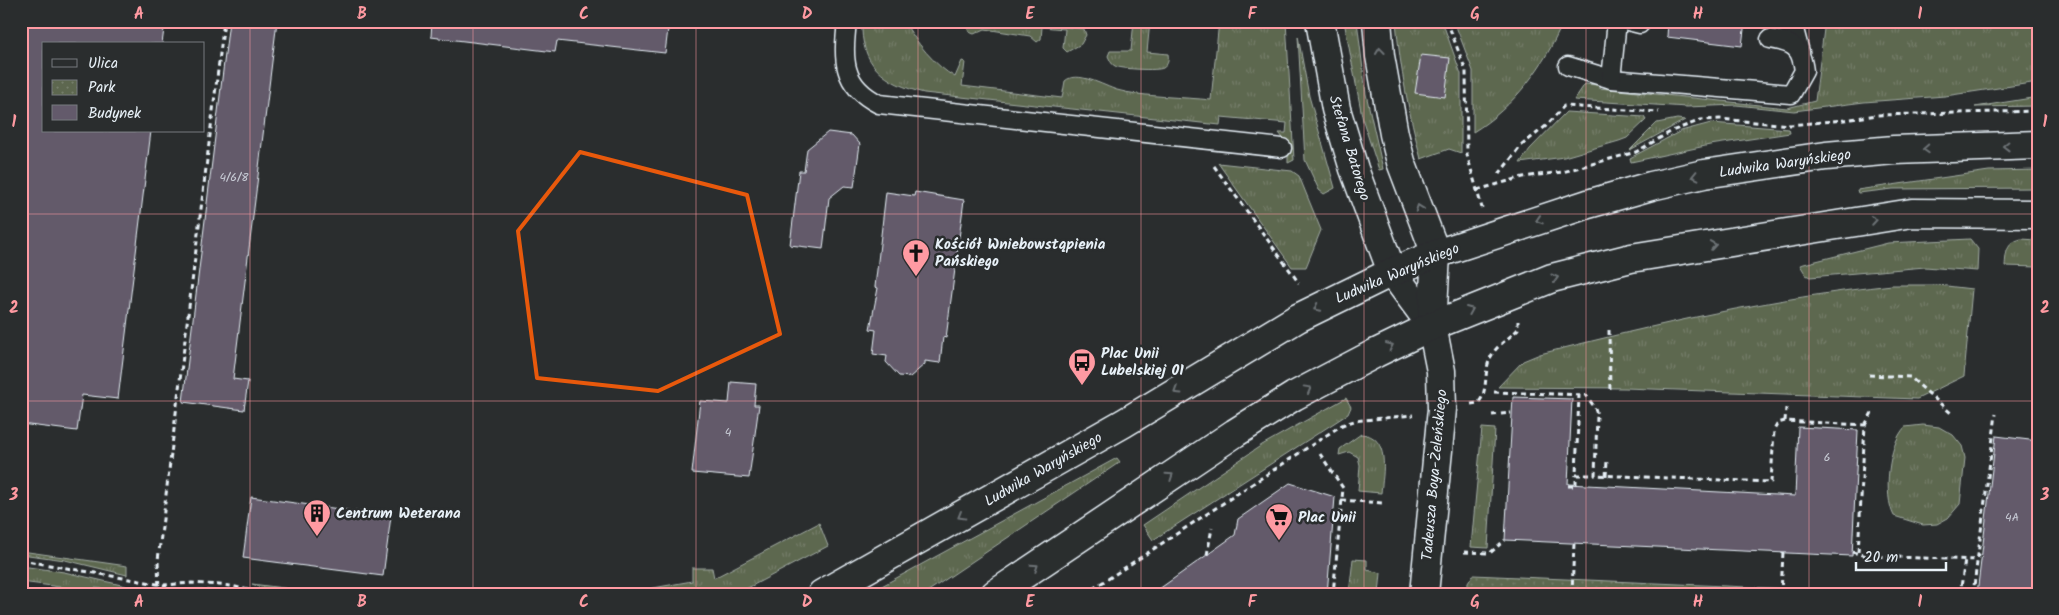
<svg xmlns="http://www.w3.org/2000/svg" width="2059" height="615" font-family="Kalam,sans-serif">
	<defs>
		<pattern id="grass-tufts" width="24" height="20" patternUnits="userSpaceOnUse" patternTransform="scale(1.25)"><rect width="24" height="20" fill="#5d674f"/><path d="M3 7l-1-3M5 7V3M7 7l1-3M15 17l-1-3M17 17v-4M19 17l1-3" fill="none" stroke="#747d69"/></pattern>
		<pattern id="park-dots" width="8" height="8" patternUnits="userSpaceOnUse" patternTransform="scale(1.25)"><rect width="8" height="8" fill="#5d674f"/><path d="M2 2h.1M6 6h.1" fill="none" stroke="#747d69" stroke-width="1.8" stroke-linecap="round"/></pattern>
	</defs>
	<rect width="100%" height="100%" fill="#2a2d2e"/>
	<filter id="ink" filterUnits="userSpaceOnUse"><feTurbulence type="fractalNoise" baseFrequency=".02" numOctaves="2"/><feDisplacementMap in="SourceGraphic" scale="10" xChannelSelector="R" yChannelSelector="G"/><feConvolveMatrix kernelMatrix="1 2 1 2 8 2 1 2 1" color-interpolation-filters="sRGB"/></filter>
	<g filter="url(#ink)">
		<!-- grass -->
		<g fill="url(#grass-tufts)" stroke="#a2aca4">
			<path d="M862 21H904C915 41 935 66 955 77L962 61 965 62 962 86 1062 98 1065 81C1077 70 1104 86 1117 90 1141 97 1185 97 1211 100L1219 21H1286L1294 160 1288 163V144L1279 133H1286L1287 123 1221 117 1220 125 924 93C884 83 860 65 862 21Z"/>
			<path d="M964 21H1065V27L1084 29 1086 35 1081 44 1067 52 1063 48 1065 29 1042 27 1041 39 1037 42 1030 36 985 29 974 34 969 32Z"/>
			<path d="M1134 21H1150L1147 52 1168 54C1169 60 1168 65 1163 68 1158 71 1120 69 1115 66 1111 64 1110 60 1108 56L1110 51H1131Z"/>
			<path d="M1344 21H1357L1366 94 1383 169 1379 170 1363 121Z"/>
			<path d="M1396 21H1442L1461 74V153L1449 149 1421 159C1409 113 1400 69 1396 21Z"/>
			<path d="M1454 21 1563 22C1545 65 1514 107 1473 132V71Z"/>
			<path d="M1825 21H2038V82L1945 96 1864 102 1794 111 1736 105 1687 107 1574 100 1585 84 1598 85 1599 88 1787 108 1815 101Z"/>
			<path d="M1298 36 1309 96 1335 188 1324 194 1319 190 1305 160Z"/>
			<path d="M2038 97V106L1975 107Z"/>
			<path d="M1566 112 1644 117 1646 120 1627 138 1619 141 1564 157 1520 163 1530 149Z"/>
			<path d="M1677 119 1685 120 1630 150 1657 123Z"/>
			<path d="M1711 123 1789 129 1790 133 1710 145 1631 162 1630 158 1681 131Z"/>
			<path d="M1218 163 1292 171 1299 176 1321 230 1306 267H1292Z"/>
			<path d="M2038 170V188L1893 189 1858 193 1857 190 1989 171Z"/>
			<path d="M1970 239 1978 249 1977 271 1925 267 1810 277 1806 275 1800 265 1888 243Z"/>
			<path d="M2021 239 2038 240V267L2005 266C2006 253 2006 243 2021 239Z"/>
			<path d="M1892 285H1938L1972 289 1964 376 1917 399 1625 388 1498 387 1523 361 1540 354C1658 324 1771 298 1892 285Z"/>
			<path d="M1346 398 1351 407 1348 414 1153 540 1143 525 1262 445Z"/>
			<path d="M1923 425 1939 427 1953 435 1962 446 1965 458 1960 504 1948 518 1937 524 1923 525 1894 516C1883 495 1888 445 1905 427Z"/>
			<path d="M1482 428 1495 429 1488 548 1471 547Z"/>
			<path d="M1361 434C1391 436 1383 474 1381 493L1358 491 1360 465 1358 457 1349 452 1339 455 1340 449Z"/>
			<path d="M1117 458 1120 462 924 594H867Z"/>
			<path d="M819 523 828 546 742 591 727 589 717 594H620L692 581V568H712L714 578Z"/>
			<path d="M21 551 127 566V575L65 560 21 554Z"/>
			<path d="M1353 559 1367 560V570L1381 573 1379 594H1349Z"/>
			<path d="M21 566 64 572 126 586V591L95 588 91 591 21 582Z"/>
			<path d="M252 584 307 591V594H281Z"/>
			<path d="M201 589 250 594H166L164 590Z"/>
		</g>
		<!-- park -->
		<path fill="url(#park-dots)" stroke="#a2aca4" d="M1473 575 1862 592 1866 594H1467L1468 583Z"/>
		<!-- building -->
		<g fill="#635a6b" stroke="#e8f1f8">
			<path d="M21 21H165L162 44H44V131H151L118 399 82 395 77 431 21 424Z"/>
			<path d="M229 21H277L233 379 248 381 244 410 183 402Z"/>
			<path d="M432 21H669L665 53 557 41 555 52 431 37Z"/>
			<path d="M1668 21H1745L1742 46 1667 37Z"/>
			<path d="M1421 55 1450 58 1445 97 1415 93Z"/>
			<path d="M828 132 852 135 860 144 854 187 844 186 829 198 823 249 790 245 799 171H804L807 149Z"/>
			<path d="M886 192 914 196 915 192 964 200 946 338 943 337 940 363 925 361V364L910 377 899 376 886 362 887 356 873 354 876 330 870 329 878 288 875 287Z"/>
			<path d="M731 382 756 384 754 405H759L749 478 692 473 700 401 729 403Z"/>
			<path d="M1513 397 1572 399 1568 484 1795 496 1798 427 1858 430 1852 556 1505 540Z"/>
			<path d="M1996 436 2038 441V594H1977Z"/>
			<path d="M1290 483 1335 497 1327 594H1152L1235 535 1238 519Z"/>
			<path d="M251 497 391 516 383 576 243 558Z"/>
		</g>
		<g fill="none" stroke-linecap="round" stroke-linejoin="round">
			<!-- service casing -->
			<g stroke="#e8f1f8" stroke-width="21">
				<g id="service">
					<path d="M847 21C843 59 841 85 879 104L1282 148"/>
					<path d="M1628 21 1640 24"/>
					<path d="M1782 21 1795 33 1800 52"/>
					<path d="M1568 66 1611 79 1791 94 1804 71C1801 46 1793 43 1770 39"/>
					<path d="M1611 79 1617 21"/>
				</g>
			</g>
			<!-- tertiary casing -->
			<g stroke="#e8f1f8" stroke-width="31">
				<g id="tertiary">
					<path d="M1320 21 1336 109 1354 169 1392 272 1432 326"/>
					<path d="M1377 21 1380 56 1394 134 1401 162 1436 254 1432 326 1441 371 1442 409 1424 594"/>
				</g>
			</g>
			<!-- secondary casing -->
			<g stroke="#e8f1f8" stroke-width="31">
				<g id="secondary">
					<path d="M822 594 1124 423 1298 318 1392 272 1436 254 1588 204 1651 186 1704 174 1826 156 1894 150 2038 145"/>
					<path d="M995 594 1235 433 1294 396 1376 353 1432 326 1552 278 1631 258 1912 213 2038 214"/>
				</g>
			</g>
			<!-- path -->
			<g stroke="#e8f1f8" stroke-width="3" stroke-dasharray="5 4" stroke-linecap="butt">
				<path d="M1447 21 1466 71 1467 155 1482 208"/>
				<path d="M1214 166 1299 283"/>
				<path d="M1499 174 1522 145 1546 126 1564 106 1659 112"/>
				<path d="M1477 190 1523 177 1562 172 1636 152 1672 131 1701 120 1720 119 1790 125 1844 120 1877 115 2038 111"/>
				<path d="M1609 330 1610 393"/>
				<path d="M1869 375 1910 377 1952 414"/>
				<path d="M1494 392 1586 395 1595 408 1597 415 1595 475 1771 482 1774 430 1778 423 1785 421 1865 425 1858 553"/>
				<path d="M1579 394 1576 475H1595"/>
				<path d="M1471 404 1478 403C1488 393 1484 374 1489 361 1495 345 1507 341 1518 329V321"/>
				<path d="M1492 415 1511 413"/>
				<path d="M1785 421 1786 408"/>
				<path d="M1865 425 1873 411"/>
				<path d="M1320 454 1343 488 1333 594"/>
				<path d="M1606 476 1607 461"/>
				<path d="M1568 486H1576V475"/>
				<path d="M1341 500 1383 503"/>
				<path d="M1464 552 1490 553 1505 540"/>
				<path d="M1852 552 1867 556 1977 560"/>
				<path d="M1207 555 1212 528"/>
				<path d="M21 560 163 585 192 583 232 586 264 594"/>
				<path d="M159 594 158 560 224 21"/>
				<path d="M1085 594 1342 425 1354 421 1413 415"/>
				<path d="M1572 594 1574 543"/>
				<path d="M1781 594 1783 552"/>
				<path d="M1960 594 1965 560"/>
				<path d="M1973 594 1996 414"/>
			</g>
			<!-- service -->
			<use href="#service" stroke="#2a2d2e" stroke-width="18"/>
			<!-- tertiary -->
			<use href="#tertiary" stroke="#2a2d2e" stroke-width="28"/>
			<!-- secondary -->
			<use href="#secondary" stroke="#2a2d2e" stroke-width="28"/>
		</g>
		<!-- one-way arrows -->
		<defs><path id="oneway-chevron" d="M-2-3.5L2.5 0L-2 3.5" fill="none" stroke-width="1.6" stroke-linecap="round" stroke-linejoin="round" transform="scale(1.25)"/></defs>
		<g stroke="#6c7275">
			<use href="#oneway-chevron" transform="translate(1380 51) rotate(-96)"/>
			<use href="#oneway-chevron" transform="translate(2006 146) rotate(179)"/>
			<use href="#oneway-chevron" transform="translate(1926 149) rotate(177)"/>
			<use href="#oneway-chevron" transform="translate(1695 176) rotate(167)"/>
			<use href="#oneway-chevron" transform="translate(1419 208) rotate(-110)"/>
			<use href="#oneway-chevron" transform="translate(1539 220) rotate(162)"/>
			<use href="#oneway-chevron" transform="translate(1874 220) rotate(-9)"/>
			<use href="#oneway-chevron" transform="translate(1713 245) rotate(-9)"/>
			<use href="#oneway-chevron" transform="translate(1555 278) rotate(-16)"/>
			<use href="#oneway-chevron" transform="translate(1317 308) rotate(153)"/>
			<use href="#oneway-chevron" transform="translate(1470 310) rotate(-23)"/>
			<use href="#oneway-chevron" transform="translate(1390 346) rotate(-25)"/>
			<use href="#oneway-chevron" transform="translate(1308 389) rotate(-29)"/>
			<use href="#oneway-chevron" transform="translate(1177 391) rotate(148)"/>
			<use href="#oneway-chevron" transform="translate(1170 476) rotate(-34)"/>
			<use href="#oneway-chevron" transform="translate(961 516) rotate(150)"/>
			<use href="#oneway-chevron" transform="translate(1035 567) rotate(-34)"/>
		</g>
	</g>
	<!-- marked area -->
	<path fill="none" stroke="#e8590c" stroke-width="4" stroke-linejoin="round" d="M580 152 747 195 780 334 658 391 537 378 518 231Z"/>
	<!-- grid -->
	<path fill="none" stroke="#ff9aa2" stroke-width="1" stroke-opacity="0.55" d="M250 21V594M473 21V594M696 21V594M918 21V594M1141 21V594M1364 21V594M1586 21V594M1809 21V594M21 214H2038M21 401H2038"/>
	<!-- icons -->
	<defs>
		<g id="church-pin" transform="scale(1.4375)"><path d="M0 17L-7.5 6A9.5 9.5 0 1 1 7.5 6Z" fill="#ff9aa2" stroke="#2a2d2e"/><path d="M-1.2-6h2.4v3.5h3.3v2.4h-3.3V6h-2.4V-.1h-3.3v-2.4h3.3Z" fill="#111"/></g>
		<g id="bus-pin" transform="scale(1.4375)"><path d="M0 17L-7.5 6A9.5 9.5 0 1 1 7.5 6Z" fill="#ff9aa2" stroke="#2a2d2e"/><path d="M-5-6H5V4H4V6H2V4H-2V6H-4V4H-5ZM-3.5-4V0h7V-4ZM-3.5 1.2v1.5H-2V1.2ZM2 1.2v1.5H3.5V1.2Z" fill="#111"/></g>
		<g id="building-pin" transform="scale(1.4375)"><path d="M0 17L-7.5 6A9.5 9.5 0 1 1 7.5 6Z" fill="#ff9aa2" stroke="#2a2d2e"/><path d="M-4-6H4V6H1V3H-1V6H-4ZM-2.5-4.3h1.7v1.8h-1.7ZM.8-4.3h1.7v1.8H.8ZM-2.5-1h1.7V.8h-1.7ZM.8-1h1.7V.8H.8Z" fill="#111"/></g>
		<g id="supermarket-pin" transform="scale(1.4375)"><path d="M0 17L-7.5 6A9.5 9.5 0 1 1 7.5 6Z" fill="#ff9aa2" stroke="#2a2d2e"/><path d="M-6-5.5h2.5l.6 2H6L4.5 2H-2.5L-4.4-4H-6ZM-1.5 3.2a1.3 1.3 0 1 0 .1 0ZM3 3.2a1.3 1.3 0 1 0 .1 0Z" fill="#111"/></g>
	</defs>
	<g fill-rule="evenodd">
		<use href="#church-pin" x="916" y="253"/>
		<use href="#bus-pin" x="1082" y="362"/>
		<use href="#building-pin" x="317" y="513"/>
		<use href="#supermarket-pin" x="1279" y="517"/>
	</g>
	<g text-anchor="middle" stroke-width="5" stroke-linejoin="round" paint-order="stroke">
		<!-- number labels -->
		<g font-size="12" fill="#c7cbd5">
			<text x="234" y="181">4/6/8</text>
			<text x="728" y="436">4</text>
			<text x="1827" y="461">6</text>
			<text x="2012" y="521">4A</text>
		</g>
		<!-- street labels -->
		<g font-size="15" fill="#e8f1f8" stroke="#2a2d2e">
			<text transform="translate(1350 148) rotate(73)" y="5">Stefana Batorego</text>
			<text transform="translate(1785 163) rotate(-8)" y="5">Ludwika Waryńskiego</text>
			<text transform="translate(1397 273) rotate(-23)" y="5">Ludwika Waryńskiego</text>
			<text transform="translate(1043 469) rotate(-30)" y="5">Ludwika Waryńskiego</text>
			<text transform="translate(1434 475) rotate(-85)" y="5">Tadeusza Boya-Żeleńskiego</text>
		</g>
		<!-- poi labels -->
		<g font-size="15" font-weight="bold" fill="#e8f1f8" stroke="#2a2d2e" text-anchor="start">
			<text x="935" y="249">Kościół Wniebowstąpienia<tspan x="935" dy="17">Pańskiego</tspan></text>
			<text x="1101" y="358">Plac Unii<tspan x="1101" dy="17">Lubelskiej 01</tspan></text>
			<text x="336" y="518">Centrum Weterana</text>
			<text x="1298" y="522">Plac Unii</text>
		</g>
	</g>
	<!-- margin -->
	<rect width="2059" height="615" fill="none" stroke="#2a2d2e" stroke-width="55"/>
	<!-- legend -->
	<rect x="42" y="42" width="162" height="90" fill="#2a2d2e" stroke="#767b7f"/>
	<rect x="52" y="59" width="25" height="8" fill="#2a2d2e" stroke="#767b7f"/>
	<text x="88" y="68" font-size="15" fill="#e8f1f8">Ulica</text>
	<rect x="52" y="80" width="25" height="15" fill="url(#park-dots)" stroke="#767b7f"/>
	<text x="88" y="92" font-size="15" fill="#e8f1f8">Park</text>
	<rect x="52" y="105" width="25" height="15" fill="#635a6b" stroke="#767b7f"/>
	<text x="88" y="118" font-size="15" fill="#e8f1f8">Budynek</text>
	<!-- scale -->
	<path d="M1856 562v8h90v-8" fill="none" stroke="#e8f1f8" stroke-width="2.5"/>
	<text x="1864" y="562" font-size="15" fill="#e8f1f8" stroke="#2a2d2e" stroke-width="4" paint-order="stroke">20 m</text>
	<rect x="28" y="28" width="2004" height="560" fill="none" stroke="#ff9aa2" stroke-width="2"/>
	<g font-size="16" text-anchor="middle" font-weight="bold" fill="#ff9aa2">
		<text x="139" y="19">A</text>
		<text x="362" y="19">B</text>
		<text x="584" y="19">C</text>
		<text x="807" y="19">D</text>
		<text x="1030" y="19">E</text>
		<text x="1252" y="19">F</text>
		<text x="1475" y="19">G</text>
		<text x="1698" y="19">H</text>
		<text x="1920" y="19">I</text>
		<text x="14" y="127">1</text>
		<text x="2045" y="127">1</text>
		<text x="14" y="313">2</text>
		<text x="2045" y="313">2</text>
		<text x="14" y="500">3</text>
		<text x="2045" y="500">3</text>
		<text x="139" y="607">A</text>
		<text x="362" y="607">B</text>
		<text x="584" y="607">C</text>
		<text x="807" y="607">D</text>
		<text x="1030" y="607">E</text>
		<text x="1252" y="607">F</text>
		<text x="1475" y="607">G</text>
		<text x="1698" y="607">H</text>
		<text x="1920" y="607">I</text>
	</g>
</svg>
